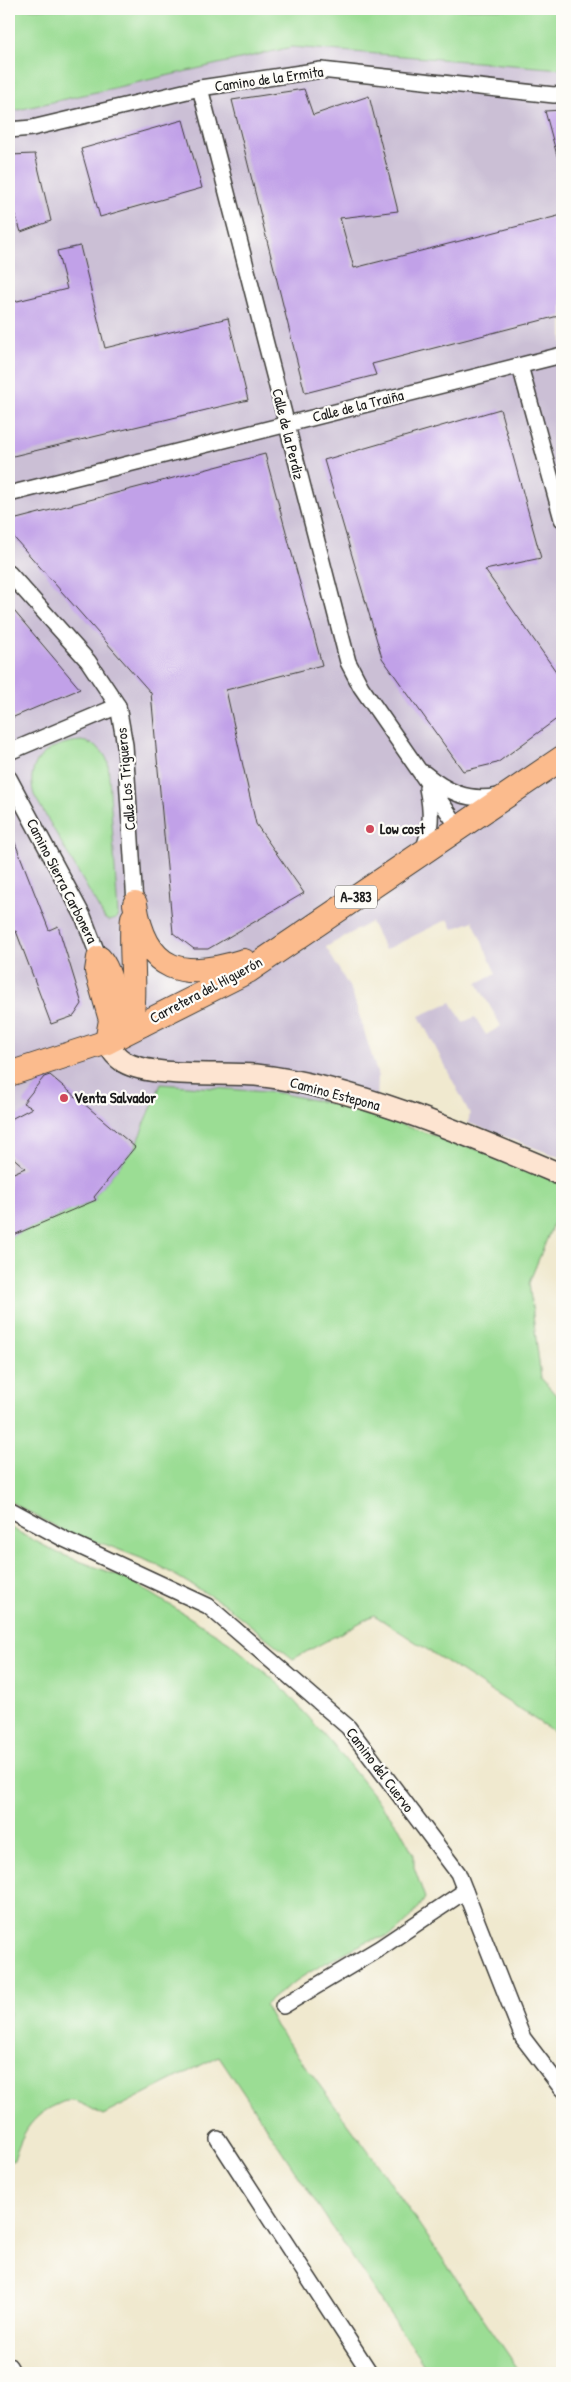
<svg xmlns="http://www.w3.org/2000/svg" width="571" height="2382" font-family="'Patrick Hand',sans-serif">
	<rect width="100%" height="100%" fill="#fdfcf7"/>
	<filter id="ink" filterUnits="userSpaceOnUse"><feTurbulence type="fractalNoise" baseFrequency=".02" numOctaves="2"/><feDisplacementMap in="SourceGraphic" scale="10" xChannelSelector="R" yChannelSelector="G"/><feConvolveMatrix kernelMatrix="1 2 1 2 8 2 1 2 1" color-interpolation-filters="sRGB"/></filter>
	<filter id="wash" filterUnits="userSpaceOnUse"><feTurbulence type="fractalNoise" baseFrequency=".0096" numOctaves="4" result="noise"/><feDisplacementMap in="SourceGraphic" scale="20" xChannelSelector="R" yChannelSelector="G"/><feGaussianBlur stdDeviation="1.12" result="paint"/><feColorMatrix in="noise" values="0 0 0 0 0 0 0 0 0 0 0 0 0 0 0 0 0 1.4 0 .05"/><feComposite in="paint" operator="in"/></filter>
	<g filter="url(#wash)">
		<rect width="100%" height="100%" fill="#f0e9cf"/>
		<!-- industrial -->
		<path fill="#cbbfd5" d="M292 47 562 68V1158L468 1123 470 1114 419 1016 451 1002 463 1022 475 1017 486 1035 501 1026 477 983 496 974 473 921 453 929 448 919 385 950 371 922 326 947 352 992 378 1076 377 1104 373 1116 347 1107 279 1093 161 1084 135 1147 94 1197 96 1200 9 1237V112Z"/>
		<!-- green -->
		<g fill="#9bdd94" stroke="#5c7c58">
			<path d="M9 9H562V69L292 47 9 112Z"/>
			<path d="M81 741C94 743 103 749 108 762L118 915 116 919 109 921 105 919 34 795C24 760 49 743 81 741Z"/>
			<path d="M161 1084 279 1093 347 1107 500 1157 562 1183V1202L529 1283 541 1378 562 1402V1737L374 1615 293 1659 224 1604 156 1564 104 1544 67 1533 9 1501V1237L96 1200 94 1197 135 1147Z"/>
			<path d="M9 1527 58 1553 130 1580 229 1642 281 1686 334 1746 399 1827 414 1855V1867L425 1898C418 1911 405 1924 395 1933 387 1939 374 1938 366 1942 332 1959 293 1979 265 2005L276 2026 379 2166 521 2373H429L219 2056 103 2115C93 2110 78 2099 67 2101 63 2101 59 2104 56 2105 31 2116 21 2135 14 2160L9 2162Z"/>
		</g>
		<g id="blocks">
			<!-- building -->
			<g fill="#c1a1e8">
				<path d="M304 89 313 115 369 96 398 211 340 218 354 268 562 215V315L372 364 376 375 305 393 232 100Z"/>
				<path d="M562 110V158L558 159 545 111Z"/>
				<path d="M183 120 202 188 100 217 81 149Z"/>
				<path d="M35 154 51 221 21 232 9 194V155Z"/>
				<path d="M80 246 105 348 228 318 248 400 9 457V303L67 289 57 251Z"/>
				<path d="M500 409 541 558 485 570 562 680V715L497 763 463 771 382 658 324 460Z"/>
				<path d="M265 454 322 665 226 690 256 824 304 893 208 949H194L173 933 151 693 9 532V521Z"/>
				<path d="M9 605 80 689 9 719Z"/>
				<path d="M10 830 49 930 58 926 82 1004 74 1016 51 1024 16 931 9 934Z"/>
				<path d="M50 1075 135 1147 94 1197 96 1200 9 1237V1175L25 1168 9 1154V1120L32 1108 23 1103 44 1077Z"/>
			</g>
		</g>
	</g>
	<g filter="url(#ink)">
		<use href="#blocks" fill-opacity="0" stroke="#3c3b37" stroke-width="1"/>
		<g fill="none" stroke-linecap="round" stroke-linejoin="round">
			<!-- street casing -->
			<g stroke="#3c3b37" stroke-width="18">
				<g id="street">
					<path d="M200 88 348 662 361 687 459 828"/>
					<path d="M9 130 32 128 200 88 321 70 554 95 562 94"/>
					<path d="M520 366 562 519"/>
					<path d="M9 494 562 355"/>
					<path d="M9 573 88 661 118 706 125 745 135 904"/>
					<path d="M9 752 118 706"/>
					<path d="M424 773C447 792 468 802 498 796"/>
					<path d="M9 778 83 916 99 958"/>
					<path d="M422 852C432 830 432 812 427 788"/>
					<path d="M9 1509 64 1539 208 1606 348 1727 458 1873 523 2038 562 2089"/>
					<path d="M283 2006 380 1948 465 1891"/>
					<path d="M218 2139 370 2373"/>
					<path d="M9 2366 13 2373"/>
				</g>
			</g>
			<!-- secondary casing -->
			<g stroke="#3c3b37" stroke-width="24">
				<path id="secondary" d="M107 1042C111 1050 116 1057 124 1062 152 1078 221 1072 256 1075 355 1086 470 1136 562 1175"/>
			</g>
			<!-- primary casing -->
			<g stroke="#3c3b37" stroke-width="26">
				<g id="primary">
					<path d="M135 904C146 974 184 980 244 961"/>
					<path d="M128 1026C139 1005 129 945 133 918"/>
					<path d="M107 1042 111 1020 97 971 99 958C117 977 111 1024 142 1024"/>
					<path d="M9 1074 107 1042 248 971 562 758"/>
				</g>
			</g>
			<!-- street -->
			<use href="#street" stroke="#fff" stroke-width="15"/>
			<!-- secondary -->
			<use href="#secondary" stroke="#fde4d1" stroke-width="21"/>
			<!-- primary -->
			<use href="#primary" stroke="#fbbb8d" stroke-width="24"/>
		</g>
	</g>
	<!-- markers -->
	<g fill="#d1495b" stroke="#fdfcf7" stroke-width="2">
		<circle cx="370" cy="829" r="5"/>
		<circle cx="64" cy="1098" r="5"/>
	</g>
	<g text-anchor="middle" stroke-width="4.5" stroke-linejoin="round" paint-order="stroke">
		<!-- shield labels -->
		<rect fill="#fdfcf7" stroke="#605f5e" stroke-width="1" x="335" y="885.5" width="42" height="23" rx="4"/>
		<g font-size="14" font-weight="bold" fill="#1c1c1c">
			<text x="356" y="902">A-383</text>
		</g>
		<!-- street labels -->
		<g font-size="15" fill="#1c1c1c" stroke="#fdfcf7">
			<text transform="translate(269 79) rotate(-8)" y="5">Camino de la Ermita</text>
			<text transform="translate(358 406) rotate(-14)" y="5">Calle de la Traiña</text>
			<text transform="translate(288 434) rotate(76)" y="5">Calle de la Perdiz</text>
			<text transform="translate(126 779) rotate(-95)" y="5">Calle Los Trigueros</text>
			<text transform="translate(62 881) rotate(63)" y="5">Camino Sierra Carbonera</text>
			<text transform="translate(206 990) rotate(-28)" y="5">Carretera del Higuerón</text>
			<text transform="translate(335 1094) rotate(15)" y="5">Camino Estepona</text>
			<text transform="translate(380 1770) rotate(53)" y="5">Camino del Cuervo</text>
		</g>
		<!-- poi labels -->
		<g font-size="15" font-weight="bold" fill="#1c1c1c" stroke="#fdfcf7" text-anchor="start">
			<text x="380" y="834">Low cost</text>
			<text x="74" y="1103">Venta Salvador</text>
		</g>
	</g>
	<!-- margin -->
	<rect width="571" height="2382" fill="none" stroke="#fdfcf7" stroke-width="30"/>
</svg>
